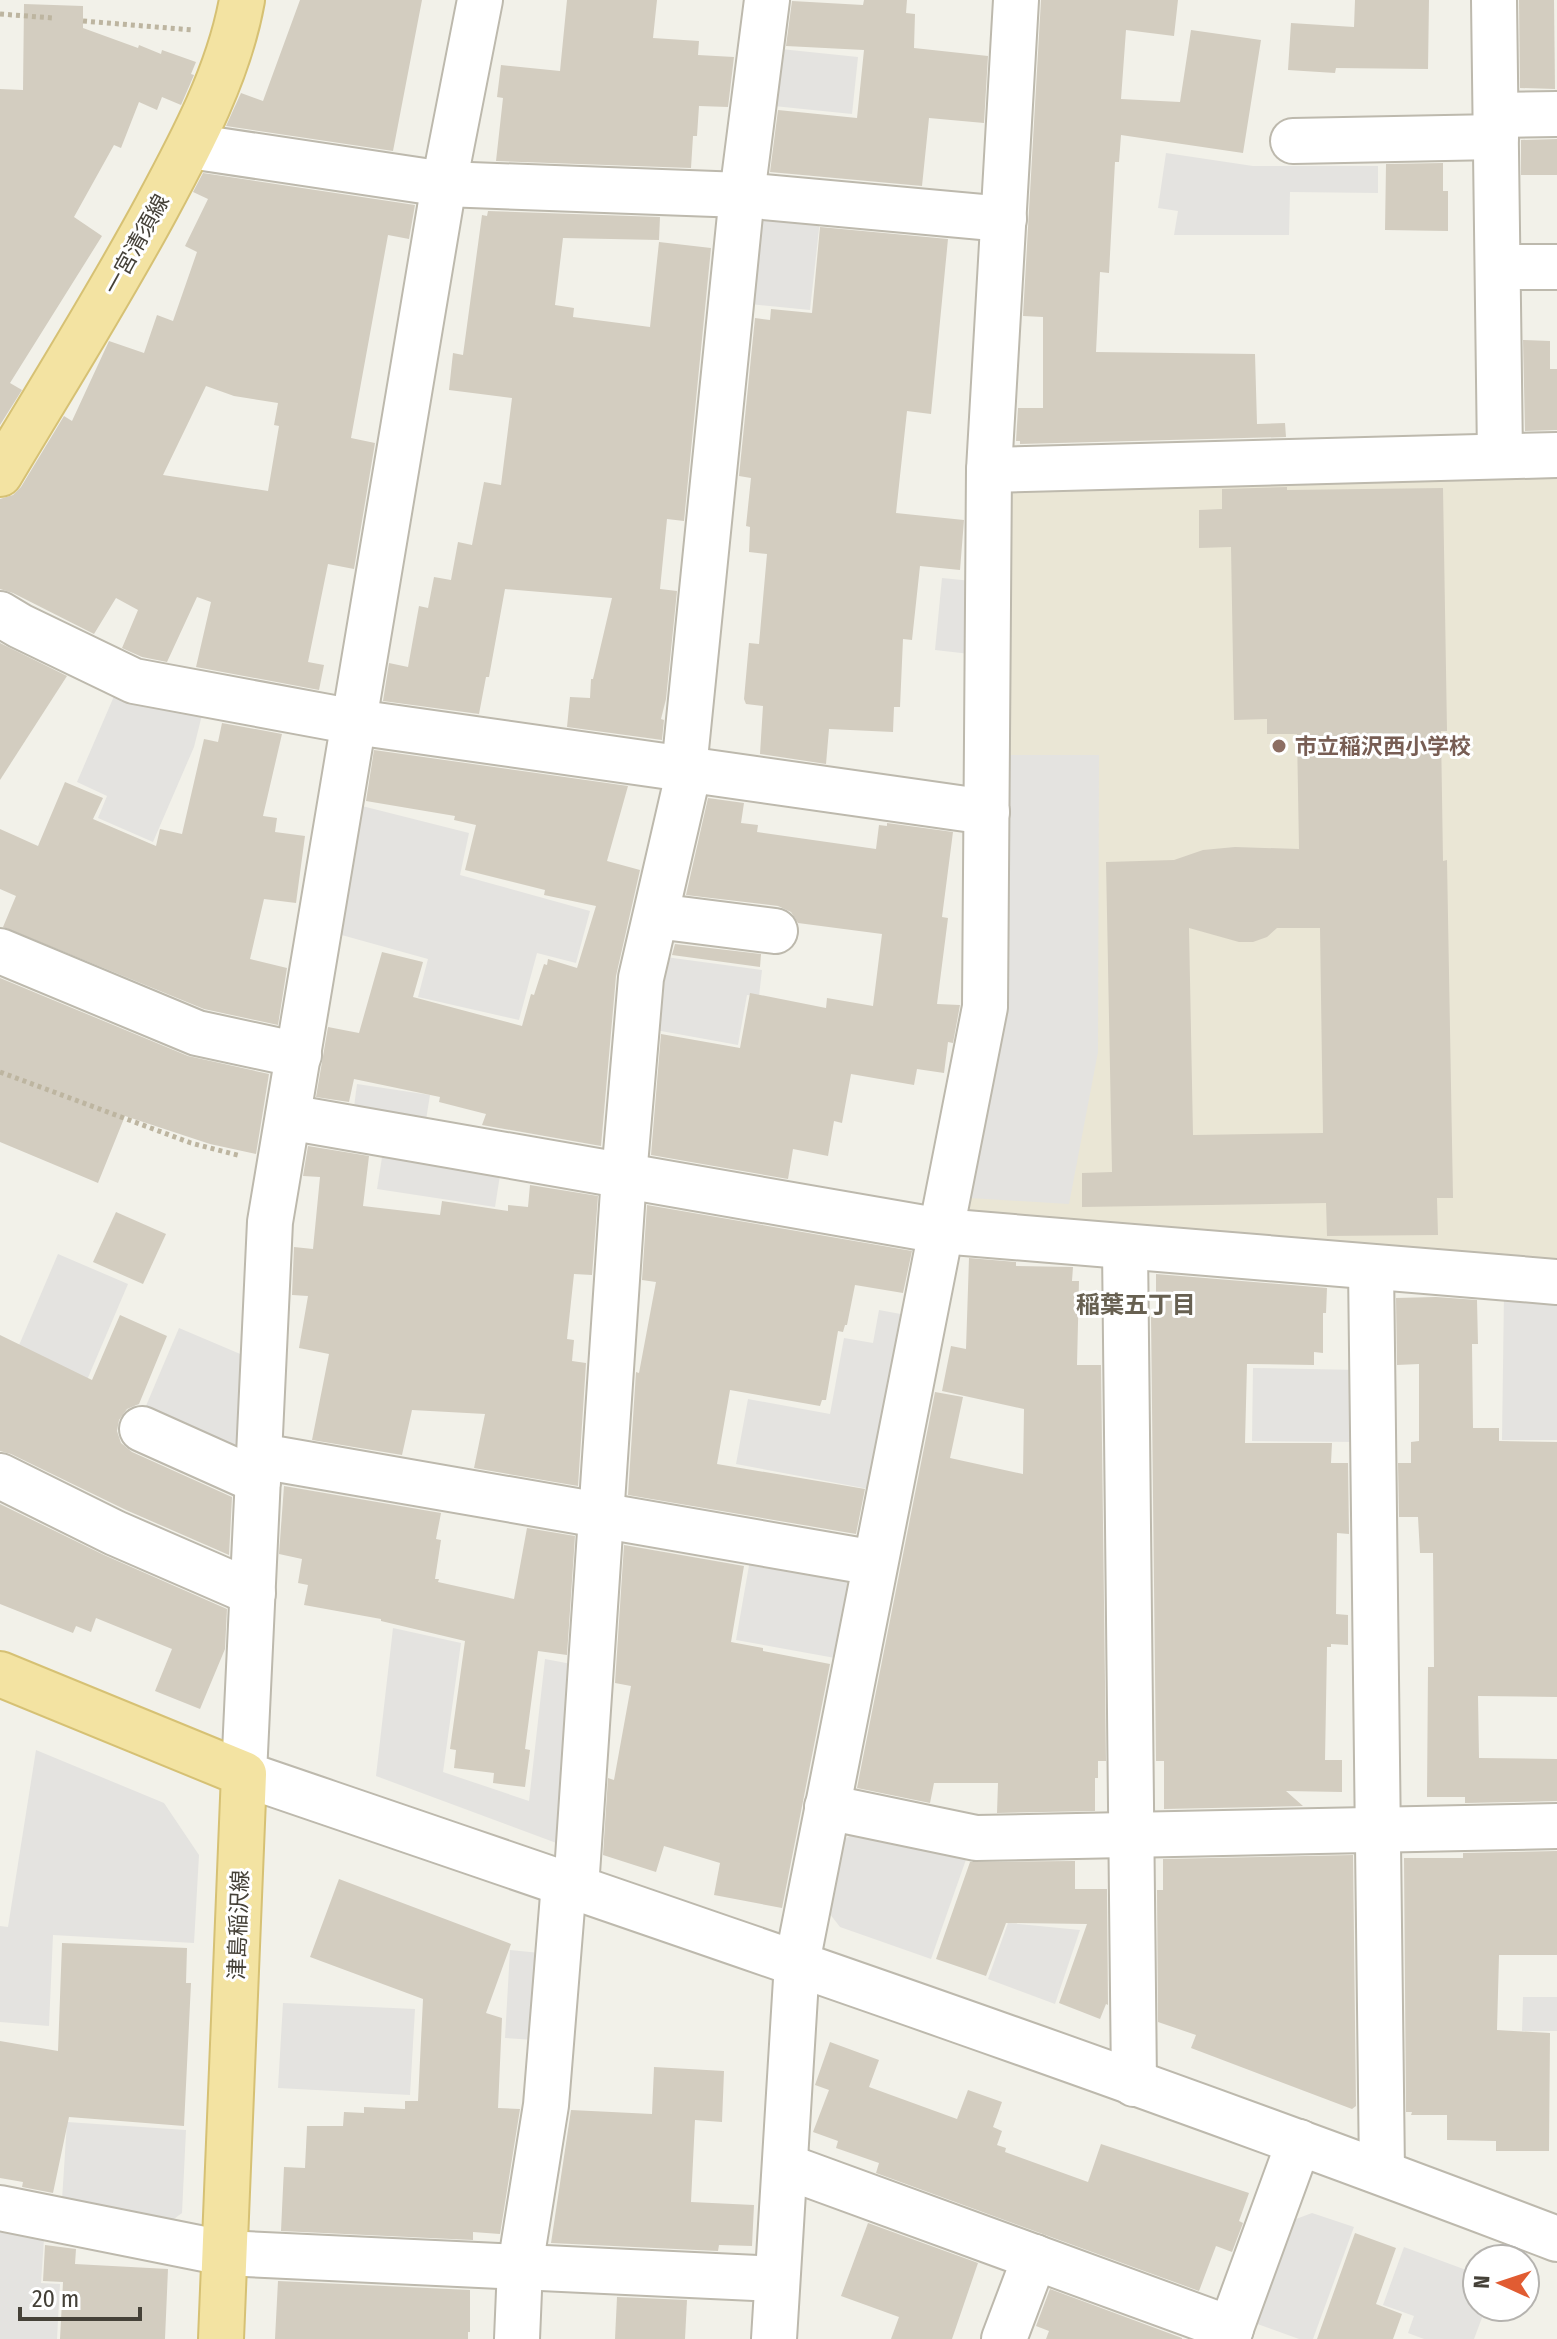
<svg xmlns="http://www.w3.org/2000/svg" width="1557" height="2339" font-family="'Fira Sans Condensed','Noto Sans JP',sans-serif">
	<rect width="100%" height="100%" fill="#f2f1e9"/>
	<!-- education -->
	<path fill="#eae6d5" d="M1557 469V1267L966 1214 1005 487Z"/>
	<!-- parking -->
	<g fill="#e4e3e0">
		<path d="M771 48 858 57 852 114 764 105Z"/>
		<path d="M1166 153 1253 166H1378V193L1290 192 1289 235H1174L1178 211 1158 208Z"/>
		<path d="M750 204 821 211 810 310 740 303Z"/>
		<path d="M942 578 972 581 970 654 935 650Z"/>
		<path d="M118 687 204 707 194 747 153 842 98 818 107 796 77 782Z"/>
		<path d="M1010 755H1099L1098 1052 1069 1204 970 1198 1009 1005Z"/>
		<path d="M362 806 469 833 460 875 590 911 576 963 537 953 519 1020 418 997 428 959 338 934Z"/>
		<path d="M658 956 762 970 759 996 747 995 738 1045 650 1029Z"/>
		<path d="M357 1084 430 1095 425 1126 353 1115Z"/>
		<path d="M383 1151 501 1169 495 1207 377 1189Z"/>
		<path d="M58 1254 128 1284 81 1394 11 1364Z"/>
		<path d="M1504 1293 1557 1297V1440H1502Z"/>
		<path d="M879 1310 906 1315 874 1490 736 1464 748 1399 830 1414 844 1338 873 1343Z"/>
		<path d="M179 1328 245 1356 240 1464 140 1420Z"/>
		<path d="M1253 1368 1360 1370 1359 1442 1252 1441Z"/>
		<path d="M751 1554 851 1573 835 1658 736 1640Z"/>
		<path d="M393 1628 461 1643 443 1772 529 1801 545 1659 582 1666 559 1844 376 1776Z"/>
		<path d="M36 1750 164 1803 199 1855 194 1943 53 1935 49 2026 0 2022V1926L8 1927Z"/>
		<path d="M855 1832 969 1851 931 1959 840 1927 823 1905 834 1847Z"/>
		<path d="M1008 1923 1080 1930 1055 2004 988 1979Z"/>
		<path d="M510 1950 540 1953 535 2040 505 2038Z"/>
		<path d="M1523 1997H1557V2031H1522Z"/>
		<path d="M283 2003 415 2009 410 2095 278 2088Z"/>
		<path d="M67 2122 186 2130 182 2213 171 2221 62 2200Z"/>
		<path d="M1312 2213 1354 2227 1313 2339H1299L1252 2322 1288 2222Z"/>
		<path d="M0 2228 44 2239 41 2283 60 2284 57 2339H0Z"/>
		<path d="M1404 2247 1477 2274V2307H1486L1474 2339H1424L1408 2333 1414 2316 1383 2305Z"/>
	</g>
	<!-- building -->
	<g fill="#d3cdc0" fill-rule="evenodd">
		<path d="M300 0H422L393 151 226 126 241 93 263 101Z"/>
		<path d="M567 0H657L653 38 699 41 698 55 734 57 728 107 699 106 697 136H693L691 168 496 161 503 98 497 97 501 65 560 71Z"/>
		<path d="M864 0H907L906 13 915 14 914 48 988 56 984 123 929 118 922 186 770 172 778 110 857 118 864 50 786 46 792 1 863 5Z"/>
		<path d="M1041 0H1178L1174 36 1126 30 1121 99 1180 102 1191 30 1261 40 1243 153 1121 135 1119 162H1115L1109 273 1100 272 1096 352 1255 354 1257 424 1285 423 1286 437 1020 444V441H1016L1018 408H1043V317L1023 316Z"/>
		<path d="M1355 0H1429L1428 69 1336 68 1335 73 1288 70 1291 23 1354 27Z"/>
		<path d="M1519 0H1554L1555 89 1520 88Z"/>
		<path d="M24 4 83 6V28L138 48 139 45 161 54 162 50 196 62 191 74 194 75 181 105 162 97 157 110 139 102 121 148 114 145 74 217 102 236 10 383 22 390 0 425V89L23 90Z"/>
		<path d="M1557 139V175H1521V140Z"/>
		<path d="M1443 163V191H1448V231L1385 230 1386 164Z"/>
		<path d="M203 173 415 205 409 239 388 235 351 438 375 443 354 569 328 564 308 662 324 665 319 690 196 667 211 602 197 597 167 662 142 657 122 648 138 610 116 598 94 634 13 593 0 589V499L13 495 21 487 64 416 72 421 109 341 144 353 157 315 173 321 197 252 185 246 208 199 193 192ZM206 386 234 396 278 403 274 425 279 426 268 491 163 475Z"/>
		<path d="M488 211 660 217 659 240 563 238 555 305 574 308 573 317 650 327 659 242 711 248 684 521 667 519 660 589 677 591 666 699 661 719 664 720 662 740 567 727 570 697 590 698 591 679H593L612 598 505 589 489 677H486L479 714 383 701 389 663 408 667 419 606 428 608 434 577 451 580 458 542 472 545 484 482 501 485 512 398 449 390 453 353 463 355 482 215 487 216Z"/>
		<path d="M820 227 948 239 931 414 907 411 896 513 964 520 960 570 920 566 912 640 903 639 900 707H894L893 732 829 729 826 764 760 754 763 706 746 704 744 699 749 643 759 644 767 554 749 552 750 527 746 526 751 478 739 476 755 318 770 320 771 309 812 313Z"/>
		<path d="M1523 340 1550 341V369H1557V430L1525 431Z"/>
		<path d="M1287 487V490L1443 488 1447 731H1441L1443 861 1447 860 1453 1198H1437L1438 1235 1327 1236 1326 1203 1082 1207V1173L1112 1172 1106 862 1174 860 1203 850 1235 847 1299 849 1297 734H1267V719L1234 720 1231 547 1199 548V510L1222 509V489ZM1189 928 1239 942H1253L1267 937 1277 928H1320L1323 1133 1193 1135Z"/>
		<path d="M0 643 67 676 0 780Z"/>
		<path d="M222 723 282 734 263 816 277 818 275 832 305 836 296 903 264 899 250 959 287 968 278 1025 204 1009 3 927 16 896 0 889V829L38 846 65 782 103 798 93 819 156 846 160 829 182 834 204 739 218 742Z"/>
		<path d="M374 750 628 786 607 861 640 870 616 976 601 1146 482 1125 486 1114 439 1102 440 1097 354 1079 349 1102 316 1097 328 1027 359 1033 382 952 423 962 413 997 522 1026 531 994 534 995 544 964 547 965 548 959 577 968 596 906 544 895 545 890 465 870 476 825 454 820 455 816 366 801Z"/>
		<path d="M708 798 744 803 741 823 758 825 757 832 876 849 879 825 887 826V823L953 832 942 917 948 918 937 1004 960 1005 953 1043 948 1042 944 1073 917 1069 914 1085 851 1074 842 1123 834 1121 828 1156 793 1149 788 1179 651 1155 661 1034 740 1048 750 993 826 1008 827 998 873 1006 882 934 798 923 791 912 778 906 686 895Z"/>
		<path d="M675 944 761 954 760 967 672 955Z"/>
		<path d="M0 978 188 1056 269 1074 256 1154 210 1144 125 1116 98 1183 0 1142Z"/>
		<path d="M308 1146 369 1156 363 1206 440 1215 442 1201 508 1211V1205L528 1207 530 1185 598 1196 592 1275 574 1274 567 1339 574 1340 572 1361 586 1363 578 1486 474 1468 485 1414 412 1410 402 1455 312 1440 329 1354 299 1348 308 1296 292 1295 294 1247 313 1249 320 1177 303 1176Z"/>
		<path d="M647 1205 912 1251 903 1293 855 1285 847 1325H845L843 1332 838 1331 826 1400H822L820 1406 730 1390 717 1464 865 1489 856 1534 628 1495 636 1372 639 1373 656 1282 642 1280Z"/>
		<path d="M116 1212 166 1234 143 1284 93 1262Z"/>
		<path d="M969 1258 1016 1262V1266L1073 1267 1072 1281H1079L1077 1365H1101L1106 1761H1098V1778H1095V1811L997 1813 998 1783H934L930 1803 857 1788 935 1392 963 1397 950 1458 1023 1474 1024 1409 942 1391 951 1346 966 1349Z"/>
		<path d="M1156 1274 1327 1288 1326 1313H1323V1353L1314 1352V1365L1247 1364 1245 1443H1332L1331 1463H1348L1349 1534 1337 1533 1336 1614 1348 1615V1645L1331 1644V1647H1327L1325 1760H1342V1792L1286 1791 1303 1806 1164 1809V1761H1156L1151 1317H1156Z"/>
		<path d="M1436 1297 1477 1300 1478 1344H1472L1473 1428H1499V1441L1557 1442V1697L1478 1696 1479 1758 1557 1759V1801L1465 1803V1797H1427L1428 1667H1434L1433 1553H1420L1418 1517H1399L1398 1463H1411V1442L1419 1441V1364L1397 1365 1396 1298Z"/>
		<path d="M120 1315 167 1336 139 1404 127 1409 119 1420 117 1431 121 1443 132 1452 232 1497 229 1555 126 1510 11 1454 0 1451V1335L92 1380Z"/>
		<path d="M284 1486 441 1513 436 1539 441 1540 435 1579H439L438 1582 514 1599 527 1528 575 1536 567 1655 538 1651 525 1749 530 1750 525 1787 493 1783 494 1773 454 1768 456 1750 450 1749 465 1641 381 1621V1619L304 1605 308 1585 298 1583 302 1559 279 1554Z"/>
		<path d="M0 1504 104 1555 227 1609 225 1649 200 1709 155 1691 172 1649 96 1618 91 1632 76 1626 73 1633 0 1604Z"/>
		<path d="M624 1545 744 1566 731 1642 763 1648V1651L830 1664 782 1908 714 1895 720 1863 664 1846 656 1872 603 1855 608 1778 614 1780 631 1686 615 1683Z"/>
		<path d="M1557 1851V1955H1499L1497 2030 1550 2033 1549 2151H1496V2141L1447 2140V2115H1411L1412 2112H1406L1404 1858H1463V1853Z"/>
		<path d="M1353 1855 1356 2106 1352 2109 1191 2048 1196 2035 1158 2022 1157 1890H1163V1859Z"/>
		<path d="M1075 1861V1889H1107L1108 2005 1106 2004 1100 2019 1059 2003 1087 1924 1006 1923 986 1976 936 1959 970 1862Z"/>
		<path d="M339 1879 511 1944 486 2013 502 2018 498 2108 520 2109 500 2234 473 2232V2240L281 2231 284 2167 305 2168 307 2126H343L344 2112 364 2113V2107L405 2109V2101H418L423 1999 310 1957Z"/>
		<path d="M62 1943 187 1948 186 1983H191L184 2126 69 2117 53 2193 22 2187 23 2182 0 2178V2041L58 2051Z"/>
		<path d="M830 2042 879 2060 869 2087 957 2119 968 2090 1002 2102 993 2127 1002 2131 997 2145 1006 2148 1005 2152 1088 2182 1101 2144 1249 2193 1239 2221 1243 2223 1232 2252 1216 2246 1199 2291 876 2173 879 2163 836 2148 838 2141 813 2132 829 2090 815 2085Z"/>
		<path d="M654 2067 724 2071 722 2122 695 2120 691 2202 754 2205 752 2246 719 2245 718 2251 551 2243 571 2110 652 2114Z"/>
		<path d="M868 2223 978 2263 952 2339H891L899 2317 841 2296Z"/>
		<path d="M1355 2233 1396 2248 1376 2304 1402 2314 1393 2339H1317Z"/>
		<path d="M45 2245 76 2249 75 2264 168 2269 165 2339H60L63 2282 43 2281Z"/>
		<path d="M278 2281 470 2290V2332H468V2339H275Z"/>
		<path d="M1050 2289 1182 2338V2339H1046L1049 2331 1036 2326Z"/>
		<path d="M617 2297 687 2300 685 2339H615Z"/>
	</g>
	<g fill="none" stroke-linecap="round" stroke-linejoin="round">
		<!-- minor casing -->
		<g stroke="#bdb9ad" stroke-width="48">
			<g id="minor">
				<path d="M480 0 444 184 270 1222 244 1774C683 1924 1123 2073 1557 2239"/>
				<path d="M1494 0 1500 456"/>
				<path d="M1496 115 1557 114"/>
				<path d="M1293 141 1496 137"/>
				<path d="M190 146 444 184 742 195 1004 219"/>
				<path d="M1498 267H1557"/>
				<path d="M989 470 1557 455"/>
				<path d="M0 614 20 626 134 681 355 722 987 812"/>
				<path d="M684 769 742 195 767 0"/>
				<path d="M656 916 775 931"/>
				<path d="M0 951 197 1033 299 1055"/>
				<path d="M288 1117 941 1231 1557 1282"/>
				<path d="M1125 1247 1134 2084"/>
				<path d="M1371 1267 1382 2172"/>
				<path d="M142 1429 258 1481"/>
				<path d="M260 1456 875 1563"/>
				<path d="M0 1476 115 1533 253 1593"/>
				<path d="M827 1807 976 1838 1557 1826"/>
				<path d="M576 1888 624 1176 641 978 689 770"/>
				<path d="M785 2166 1231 2329"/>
				<path d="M0 2208 224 2253 777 2279"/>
				<path d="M517 2339 520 2267 546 2105 564 1883"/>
				<path d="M774 2339 797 1963 985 1007 989 470 1016 0"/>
				<path d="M1004 2339 1035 2257"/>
				<path d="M1227 2339 1299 2142"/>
			</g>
		</g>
		<!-- major casing -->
		<g stroke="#d6c174" stroke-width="48">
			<g id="major">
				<path d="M0 474C53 385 108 298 157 207 192 142 229 73 242 0"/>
				<path d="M0 1674 244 1774 221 2339"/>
			</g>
		</g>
		<!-- path -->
		<g stroke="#bdb5a0" stroke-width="5" stroke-dasharray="4 4" stroke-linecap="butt">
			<path d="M0 14 53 18"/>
			<path d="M83 21 193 30"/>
			<path d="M0 1072 191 1143 241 1156"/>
		</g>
		<!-- minor -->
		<use href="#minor" stroke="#fff" stroke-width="44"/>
		<!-- major -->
		<use href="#major" stroke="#f3e3a2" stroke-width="44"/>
	</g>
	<!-- markers -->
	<circle fill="#8d6e63" stroke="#fff" stroke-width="3" cx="1279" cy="746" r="8"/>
	<g text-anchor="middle" stroke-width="6" stroke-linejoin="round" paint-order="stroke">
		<!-- street labels -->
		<g font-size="22" fill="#454138" stroke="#fff">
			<text transform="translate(136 244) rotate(-61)" y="8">一宮清須線</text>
			<text transform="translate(238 1925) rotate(-88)" y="8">津島稲沢線</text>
		</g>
		<!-- education labels -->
		<g font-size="22" font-weight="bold" fill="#785e54" stroke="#fff" text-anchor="start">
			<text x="1295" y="754">市立稲沢西小学校</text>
		</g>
		<!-- neighbourhood labels -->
		<g font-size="24" font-weight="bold" fill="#676051" stroke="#fff">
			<text x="1136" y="1313">稲葉五丁目</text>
		</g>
	</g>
	<!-- north arrow -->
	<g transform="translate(1501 2283) rotate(273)"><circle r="38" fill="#ffffff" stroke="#b5b3af" stroke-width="2"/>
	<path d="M0-6L14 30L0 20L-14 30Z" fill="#e15c32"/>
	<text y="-12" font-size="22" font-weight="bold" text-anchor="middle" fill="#454138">N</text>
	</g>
	<!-- scale -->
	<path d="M20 2307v12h120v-12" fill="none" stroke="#454138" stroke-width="4"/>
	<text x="32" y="2307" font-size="24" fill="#454138" stroke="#ffffff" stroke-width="6" paint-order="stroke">20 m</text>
</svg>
